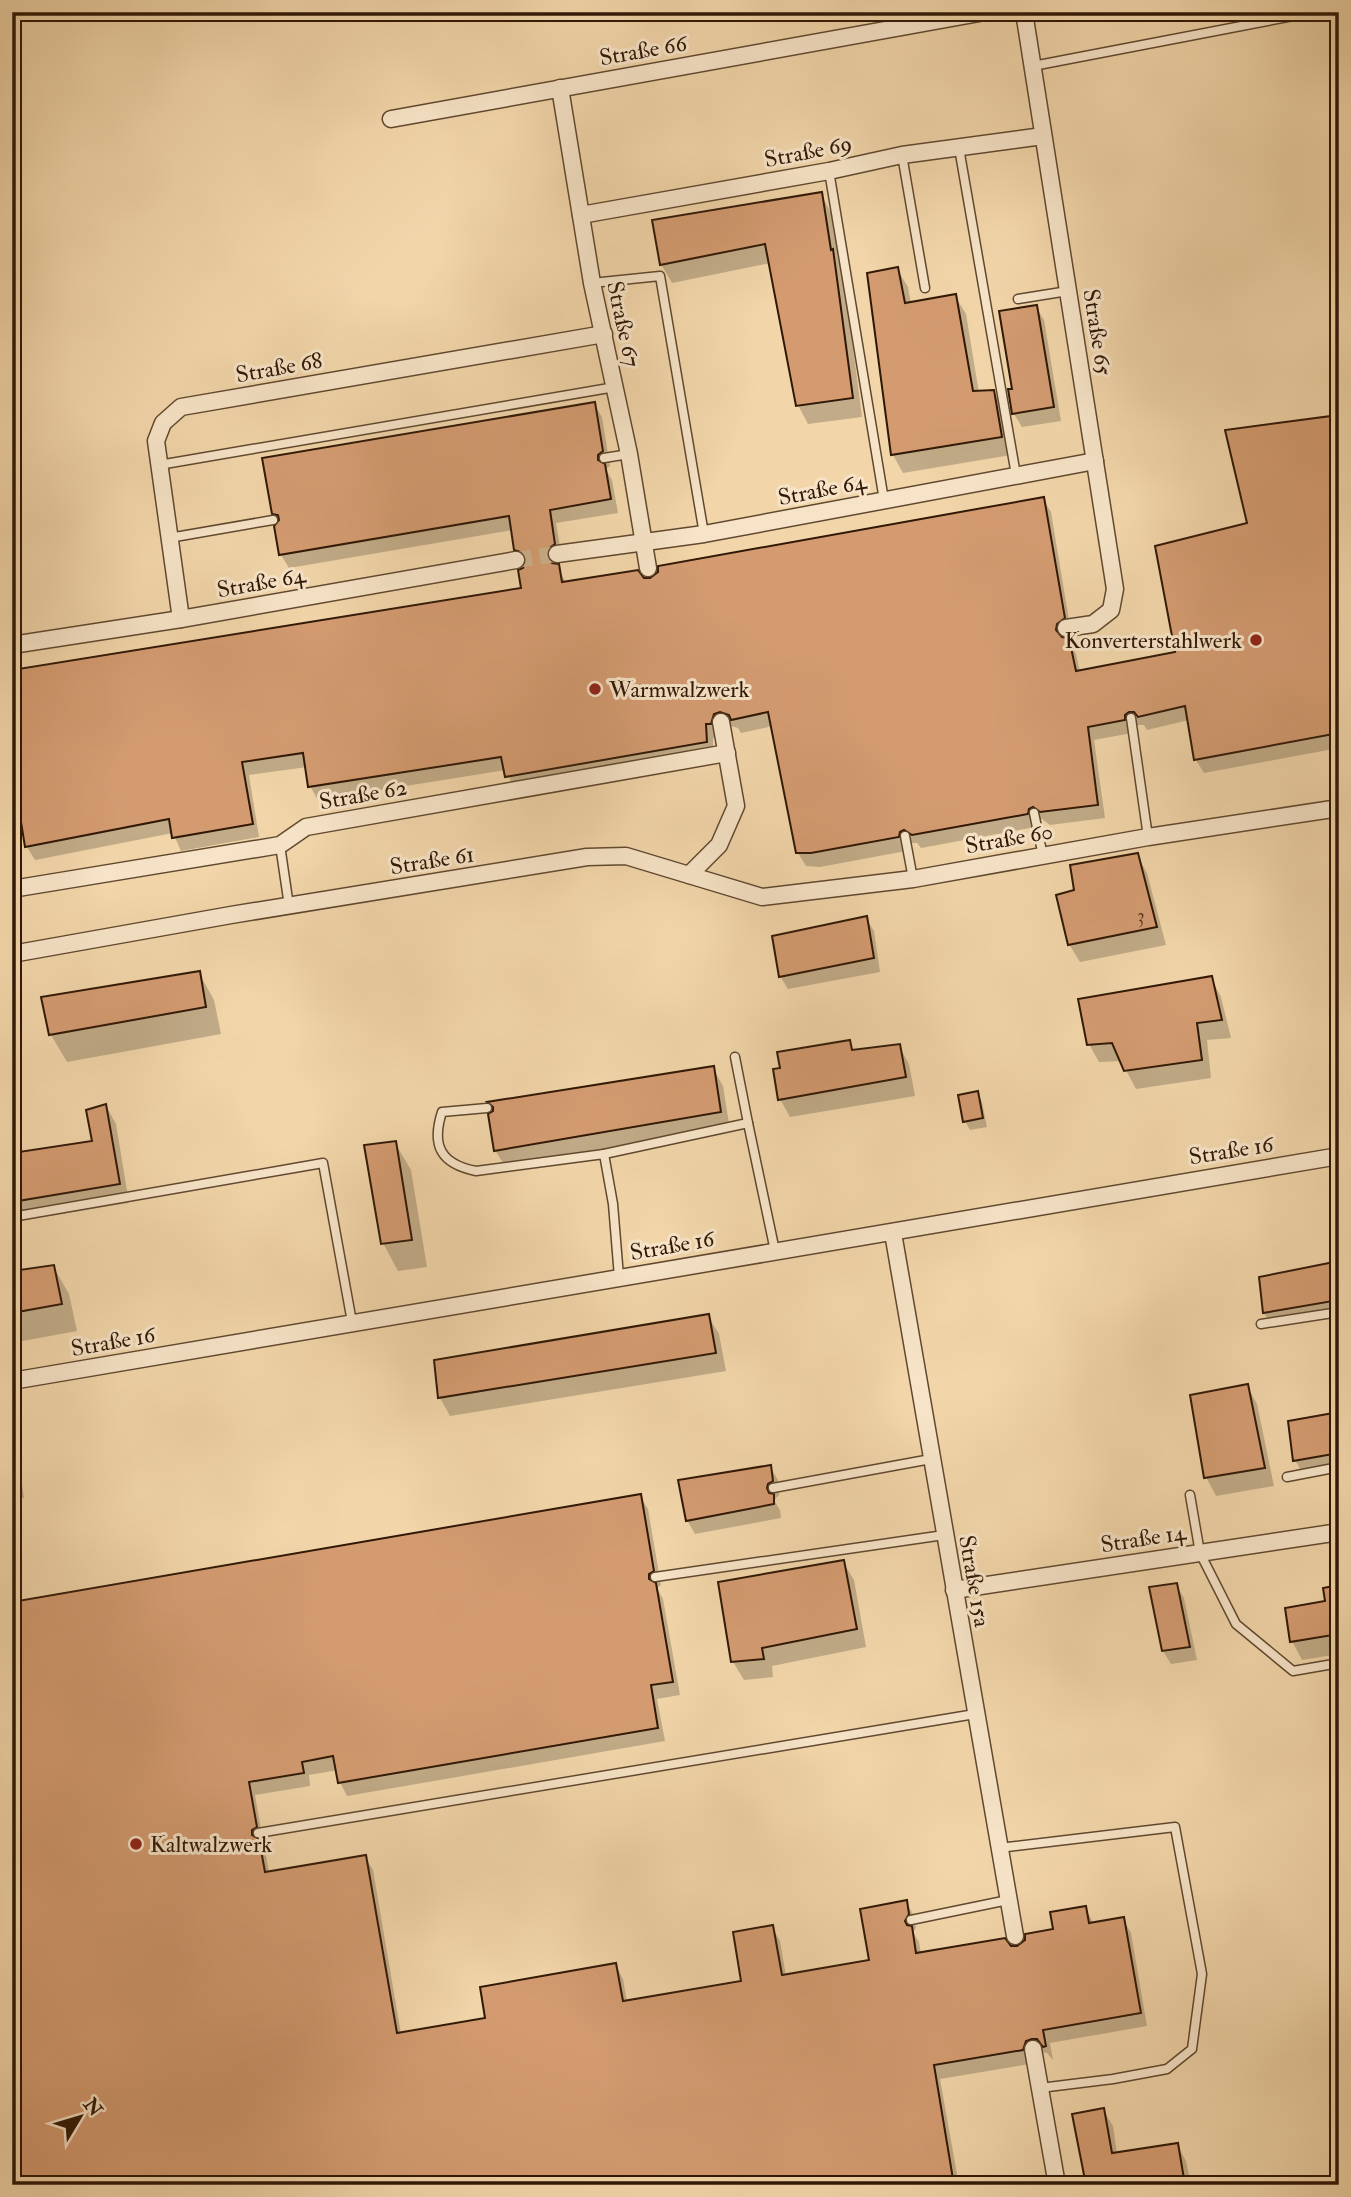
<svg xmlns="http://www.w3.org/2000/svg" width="1351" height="2197" font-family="'IM FELL Double Pica',serif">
	<rect width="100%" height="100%" fill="#f2d6aa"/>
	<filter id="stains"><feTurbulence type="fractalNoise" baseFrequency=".00286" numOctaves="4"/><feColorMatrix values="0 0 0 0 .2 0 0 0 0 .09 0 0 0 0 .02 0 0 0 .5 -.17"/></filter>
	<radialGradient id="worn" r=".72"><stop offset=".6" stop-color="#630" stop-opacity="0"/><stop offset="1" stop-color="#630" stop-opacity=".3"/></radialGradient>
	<!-- shadow -->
	<g fill="#0003" fill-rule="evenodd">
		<path d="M821 194 831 213 839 263 843 269 862 417 808 424 798 405 770 263 672 283 661 264Z"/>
		<path d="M897 269 908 287 911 304 955 296 966 314 979 393 994 392 1004 410 1011 455 903 473 893 455 868 275Z"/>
		<path d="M1036 307 1044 320 1061 421 1022 427 1014 414V390Z"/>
		<path d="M594 404 602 417 610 466 606 469 612 480 618 513 556 523 562 558 552 565 557 566 566 583 651 580 1043 499 1051 512 1071 632 1061 639 1068 640 1076 654 1080 672 1177 654 1249 524 1339 417V748L1204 773 1196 760 1189 720 1147 730 1144 725H1138L1132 729V733L1094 740 1105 818 1050 825 1042 819 1036 822 1035 827 921 848 917 843H911L906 851 820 867 806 866 798 853 773 726 741 733 738 728 728 725 718 737 713 738V756L515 790 506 770 318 800 310 786 307 767 249 775 259 837 181 851 173 833 35 860 27 847 12 755 523 590 526 564 516 549 513 530 289 568 281 555 276 527 279 523 274 513Z"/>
		<path d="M1137 855 1147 873 1166 945 1080 962 1069 944 1076 891Z"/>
		<path d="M866 918 874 931 880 972 788 989 780 976Z"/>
		<path d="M199 973 214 1000 221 1034 67 1062 51 1035 44 998Z"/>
		<path d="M1211 978 1221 997 1231 1038 1207 1040 1211 1078 1136 1089 1121 1061 1099 1062 1089 1044Z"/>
		<path d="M849 1042 854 1051 899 1046 909 1064 915 1096 790 1117 780 1099Z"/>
		<path d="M713 1068 723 1086 730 1130 506 1168 495 1150 494 1111 490 1103Z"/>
		<path d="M977 1093 982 1102 987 1127 970 1130 965 1121Z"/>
		<path d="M106 1106 116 1124 129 1203 12 1222V1155L94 1143Z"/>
		<path d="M395 1143 411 1170 427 1267 398 1271 383 1243Z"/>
		<path d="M1339 1263V1314L1272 1326 1264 1313 1261 1279Z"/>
		<path d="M53 1266 69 1294 77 1331 12 1343V1273Z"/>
		<path d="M708 1316 719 1334 726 1371 450 1416 440 1398 436 1362Z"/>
		<path d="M1247 1386 1257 1404 1274 1486 1216 1496 1206 1477Z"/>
		<path d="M1339 1414V1467L1303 1474 1295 1460Z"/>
		<path d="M12 1462 21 1478 24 1498 12 1500Z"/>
		<path d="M770 1467 778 1480 779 1495 774 1500 780 1510 781 1518 695 1534 687 1520Z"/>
		<path d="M640 1496 648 1509 661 1585 657 1588 663 1599 680 1695 657 1699 665 1741 347 1796 340 1782 338 1770 309 1775 310 1786 255 1795 263 1841 259 1844 266 1855 269 1873 365 1857 373 1870 401 2034 487 2019 616 1965 623 1979 627 2002 743 1983 772 1927 780 1941 786 1976 871 1961 906 1902 914 1916 916 1928 913 1932 919 1942 921 1954 1018 1948 1055 1931 1085 1908 1094 1924 1123 1919 1131 1933 1147 2026 1050 2043 1053 2060 1047 2053 1040 2052 1030 2064 940 2079 959 2185H12V1604ZM906 1915H911L901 1929Z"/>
		<path d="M843 1562 854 1580 866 1647 772 1666 773 1677 744 1680 733 1662 720 1584Z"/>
		<path d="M1176 1585 1184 1598 1197 1660 1171 1664 1163 1651 1151 1589Z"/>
		<path d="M1339 1587V1654L1302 1660 1292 1641Z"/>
		<path d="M1103 2110 1113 2126 1117 2154 1177 2145 1186 2161 1191 2185H1088Z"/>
	</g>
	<!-- building -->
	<g fill="#d49b71" stroke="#301806" stroke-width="2">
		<path d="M822 192 831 250 833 249 853 398 796 406 765 244 660 265 652 220Z"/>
		<path d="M898 267 905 303 956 294 973 391 994 390 1002 437 891 455 867 273Z"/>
		<path d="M1037 305 1054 407 1012 414 1008 389H1012L999 311Z"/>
		<path d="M595 402 603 451 598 455V460L605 464 611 499 550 510 555 544 548 549 547 556 552 563 559 564 562 582 638 570 644 578H650L658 572V566L1044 497 1065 618 1057 624 1056 630 1062 637 1069 638 1076 671 1175 652 1155 546 1247 523 1225 430 1339 415V733L1194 760 1185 706 1138 717 1134 712H1129L1125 715V720L1088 727 1098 805 1040 812 1033 807 1029 809 1028 814 912 835 904 830 900 832 899 837 811 853H796L768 712 731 720 729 715 720 712 714 714 711 724H706L707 742 505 777 501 757 308 787 303 753 242 762 253 824 172 838 169 819 25 847 12 766V670L521 588 518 570 523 568 526 559 524 553 514 550 509 516 279 555 274 526 279 520 278 515 272 514 262 458Z"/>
		<path d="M1138 853 1157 927 1068 945 1056 895 1074 890 1070 865Z"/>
		<path d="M867 916 874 958 779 977 772 936Z"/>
		<path d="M200 971 206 1007 49 1035 41 997Z"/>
		<path d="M1212 976 1222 1020 1197 1023 1202 1060 1124 1071 1112 1043 1087 1045 1078 999Z"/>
		<path d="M850 1040 852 1050 900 1044 906 1077 778 1100 773 1069 780 1068 777 1052Z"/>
		<path d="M714 1066 721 1112 494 1151 488 1114 493 1111V1107L487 1102Z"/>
		<path d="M978 1091 983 1118 963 1122 958 1095Z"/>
		<path d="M106 1104 120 1184 12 1202V1153L92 1141 86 1110Z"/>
		<path d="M396 1141 412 1240 381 1244 364 1145Z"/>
		<path d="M1339 1261V1300L1263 1313 1259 1277Z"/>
		<path d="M54 1265 62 1304 12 1313V1271Z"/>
		<path d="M709 1314 716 1353 438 1398 434 1360Z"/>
		<path d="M1248 1384 1265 1468 1204 1478 1190 1395Z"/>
		<path d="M1339 1412V1453L1293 1461 1288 1421Z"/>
		<path d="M771 1465 773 1481 768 1484 767 1488 769 1493 774 1494V1504L686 1521 678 1480Z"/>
		<path d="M641 1494 654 1571 649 1574V1579L656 1583 673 1682 651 1685 658 1728 338 1783 333 1756 302 1762 304 1773 249 1782 257 1827 252 1830V1835L259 1839 265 1872 366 1855 397 2033 485 2018 480 1987 616 1963 623 2001 741 1981 733 1932 773 1925 782 1975 869 1960 860 1909 907 1900 909 1914 905 1921 907 1925 912 1926 916 1953 1005 1938 1011 1946H1017L1025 1940V1934L1053 1929 1050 1912 1086 1906 1089 1923 1124 1917 1141 2013 1043 2030 1046 2046 1043 2047 1037 2039H1032L1026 2041 1023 2050 934 2065 954 2185H12V1602Z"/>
		<path d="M844 1560 857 1629 762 1648 764 1659 731 1662 718 1582Z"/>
		<path d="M1177 1583 1190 1647 1162 1651 1149 1587Z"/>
		<path d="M1339 1585V1634L1290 1642 1285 1608 1325 1601 1323 1588Z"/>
		<path d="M1104 2108 1112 2153 1178 2143 1185 2185H1086L1072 2114Z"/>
	</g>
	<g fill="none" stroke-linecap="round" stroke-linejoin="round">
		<!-- street-tunnel -->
		<path stroke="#cbb089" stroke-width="16" stroke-dasharray="16 8" stroke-linecap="butt" d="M516 560 557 554"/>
		<!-- lane casing -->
		<g stroke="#60482f" stroke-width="11">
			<g id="lane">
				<path d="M1033 66 1314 12"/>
				<path d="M959 148 1016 475"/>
				<path d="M902 155 925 288"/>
				<path d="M829 171 884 500"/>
				<path d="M592 283 660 276 704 534"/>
				<path d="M1018 299 1068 291"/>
				<path d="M604 458 629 454"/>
				<path d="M159 465 615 387"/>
				<path d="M169 538 273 520"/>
				<path d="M1131 718 1148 837"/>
				<path d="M1034 813 1043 856"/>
				<path d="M905 836 913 879"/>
				<path d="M280 845 289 906"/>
				<path d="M735 1057 748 1123"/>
				<path d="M487 1108 442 1112C431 1146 441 1164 476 1171L604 1154 613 1204 619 1277"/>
				<path d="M604 1154 748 1123 775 1251"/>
				<path d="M12 1217 323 1163 352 1322"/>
				<path d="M1261 1324 1339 1312"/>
				<path d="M1287 1477 1339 1467"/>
				<path d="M773 1488 931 1459"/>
				<path d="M1190 1495 1200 1553 1236 1624 1293 1671 1339 1663"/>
				<path d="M655 1577 944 1535"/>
				<path d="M258 1833 975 1714"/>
				<path d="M999 1848 1175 1827 1202 1974 1192 2049 1167 2069 1113 2079 1040 2088"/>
				<path d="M911 1920 1008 1900"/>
			</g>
		</g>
		<!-- street casing -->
		<g stroke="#60482f" stroke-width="19">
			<g id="street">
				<path d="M1024 12 1115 589 1111 610 1093 624 1066 628"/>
				<path d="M560 88 592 283 629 454 648 568"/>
				<path d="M391 119 985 12"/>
				<path d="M581 215 829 171 902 155 1043 136"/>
				<path d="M557 554 704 534 1095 461"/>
				<path d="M181 619 156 441 163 423 181 407 604 334"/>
				<path d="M12 645 181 619 516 560"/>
				<path d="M689 875 762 897 913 879 1148 837 1339 808"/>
				<path d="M12 889 280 845 306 827 727 753"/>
				<path d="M12 954 231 915 587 857 626 856 689 875 719 845 736 806 721 722"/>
				<path d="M893 1233 1015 1936"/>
				<path d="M12 1381 1339 1156"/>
				<path d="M954 1590 1339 1532"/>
				<path d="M1033 2049 1057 2185"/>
			</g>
		</g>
		<!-- lane -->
		<use href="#lane" stroke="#f7e4c8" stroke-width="8"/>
		<!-- street -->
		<use href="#street" stroke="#f7e4c8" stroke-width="16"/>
	</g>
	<!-- markers -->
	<g fill="#8f2418" stroke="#f7e4c8" stroke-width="2.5">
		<circle cx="1256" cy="640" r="7"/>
		<circle cx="595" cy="689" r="7"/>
		<circle cx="136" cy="1844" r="7"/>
	</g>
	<g text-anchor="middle" stroke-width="6" stroke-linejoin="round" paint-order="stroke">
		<!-- number labels -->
		<g font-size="19" fill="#593921">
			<text x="1141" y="922">3</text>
		</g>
		<!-- street labels -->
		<g font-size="23" fill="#301806" stroke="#f7e4c8">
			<text transform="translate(643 50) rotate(-10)" y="8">Straße 66</text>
			<text transform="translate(808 151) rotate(-11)" y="8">Straße 69</text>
			<text transform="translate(624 324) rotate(78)" y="8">Straße 67</text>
			<text transform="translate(1098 332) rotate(81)" y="8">Straße 65</text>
			<text transform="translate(279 367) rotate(-10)" y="8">Straße 68</text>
			<text transform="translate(822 489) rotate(-11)" y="8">Straße 64</text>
			<text transform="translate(261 582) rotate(-10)" y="8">Straße 64</text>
			<text transform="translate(363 794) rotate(-10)" y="8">Straße 62</text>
			<text transform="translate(1009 838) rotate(-10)" y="8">Straße 60</text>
			<text transform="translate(432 860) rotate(-9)" y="8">Straße 61</text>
			<text transform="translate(1231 1150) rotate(-9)" y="8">Straße 16</text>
			<text transform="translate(672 1245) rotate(-10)" y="8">Straße 16</text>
			<text transform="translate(113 1341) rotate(-10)" y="8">Straße 16</text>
			<text transform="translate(1143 1538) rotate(-9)" y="8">Straße 14</text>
			<text transform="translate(975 1581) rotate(80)" y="8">Straße 15a</text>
		</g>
		<!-- poi labels -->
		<g font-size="23" fill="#301806" stroke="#f7e4c8" text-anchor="start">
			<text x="1242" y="648" text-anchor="end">Konverterstahlwerk</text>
			<text x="609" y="697">Warmwalzwerk</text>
			<text x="150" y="1852">Kaltwalzwerk</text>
		</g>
	</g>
	<!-- margin -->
	<rect width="1351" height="2197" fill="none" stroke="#f2d6aa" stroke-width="42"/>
	<rect x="14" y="14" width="1323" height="2169" fill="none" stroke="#301806" stroke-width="3.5"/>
	<rect x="21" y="21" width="1309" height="2155" fill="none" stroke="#301806" stroke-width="2"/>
	<!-- north arrow -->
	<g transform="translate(80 2117) rotate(52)" stroke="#f7e4c8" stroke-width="5" paint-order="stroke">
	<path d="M0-5L12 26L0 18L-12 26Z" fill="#301806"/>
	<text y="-10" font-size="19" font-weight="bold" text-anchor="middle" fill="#301806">N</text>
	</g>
	<rect width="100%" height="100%" filter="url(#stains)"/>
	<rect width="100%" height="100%" fill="url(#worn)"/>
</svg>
